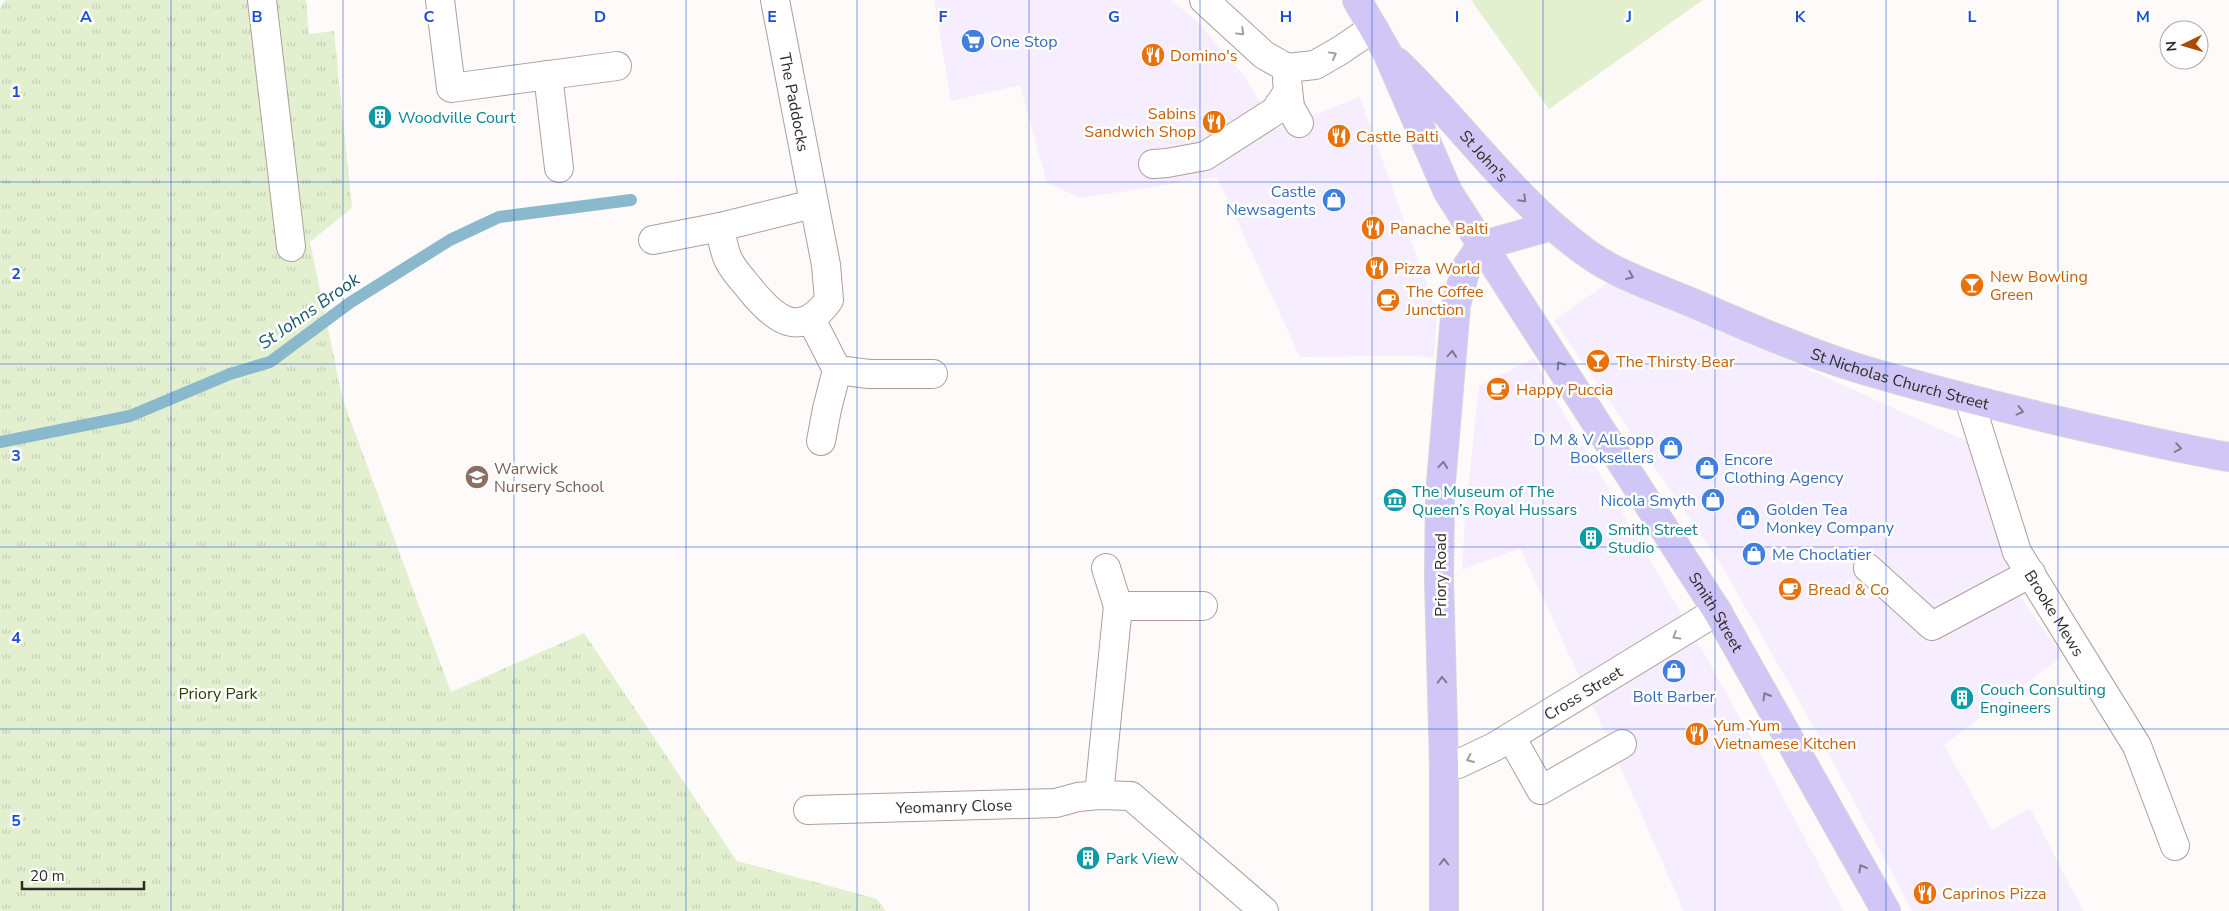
<svg xmlns="http://www.w3.org/2000/svg" width="2229" height="911" font-family="'Nunito Sans',sans-serif">
	<defs>
		<pattern id="grass-tufts" width="24" height="20" patternUnits="userSpaceOnUse" patternTransform="scale(1.25)"><rect width="24" height="20" fill="#e3f0d0"/><path d="M3 7l-1-3M5 7V3M7 7l1-3M15 17l-1-3M17 17v-4M19 17l1-3" fill="none" stroke="#c3ceb3"/></pattern>
	</defs>
	<rect width="100%" height="100%" fill="#fefaf9"/>
	<!-- commercial -->
	<g fill="#f6edfe">
		<path d="M934 0H1171L1196 20 1244 76 1276 129 1360 97 1437 313 1434 358 1415 356 1300 357 1217 177 1081 198 1047 183 1020 85 951 101Z"/>
		<path d="M1612 280 1968 442 2012 586 2063 656 1944 745 1992 830 2030 808 2083 911H1912L1823 743 1720 563 1554 320Z"/>
		<path d="M1534 358 1555 398 1696 639 1764 761 1843 911H1684L1607 737 1520 548 1462 570 1465 519 1479 386Z"/>
	</g>
	<!-- grass -->
	<path fill="url(#grass-tufts)" d="M5 0H306L309 34 334 31 352 208 310 242 343 400 451 692 584 633 737 861 877 899 886 911H0V7Z"/>
	<!-- garden -->
	<path fill="#e3f0d0" d="M1471 0H1703L1549 109Z"/>
	<g fill="none" stroke-linecap="round" stroke-linejoin="round">
		<!-- stream -->
		<path stroke="#8ab9cd" stroke-width="12" d="M0 442 130 416 230 374 270 362 351 302 450 240 499 217 631 200"/>
		<!-- minor casing -->
		<g stroke="#af9e98" stroke-width="30">
			<g id="minor">
				<path d="M262 0 291 247"/>
				<path d="M440 0 451 88 617 66"/>
				<path id="s1" d="M775 0 826 265 829 300C800 340 775 320 750 289 743 280 734 271 729 261 724 252 722 238 720 227L813 204"/>
				<path d="M1204 0 1264 55 1287 68 1315 65 1341 50 1373 28"/>
				<path d="M548 75 559 168"/>
				<path d="M1287 80 1290 107 1299 123"/>
				<path d="M1153 164 1167 163 1205 156 1275 111 1287 93"/>
				<path d="M653 240 720 227"/>
				<path d="M811 319 837 370 869 374H933"/>
				<path id="s2" d="M1969 399 2017 552 2137 746 2175 846"/>
				<path d="M821 441 827 409 837 370"/>
				<path d="M1106 568 1118 606"/>
				<path d="M1868 568 1932 626 2031 573"/>
				<path d="M1511 737 1541 790 1622 744"/>
				<path id="s3" d="M1444 766 1458 764 1494 747 1717 611"/>
				<path d="M1099 795 1118 606H1203"/>
				<path id="s4" d="M808 810 1056 803 1078 797 1099 795 1131 796 1264 911"/>
			</g>
		</g>
		<!-- major casing -->
		<g stroke="#d6d5d4" stroke-width="30">
			<g id="major">
				<path id="s5" d="M1357 0 1387 52 1448 192 1717 611 1886 911"/>
				<path id="s6" d="M1397 62C1461 123 1512 198 1584 251 1617 276 1661 289 1700 306 1750 328 1801 350 1854 367 1915 386 1977 401 2038 416 2102 431 2165 446 2229 457"/>
				<path d="M1481 246 1551 226"/>
				<path d="M1444 911V766L1439 579 1440 494 1456 305 1466 268 1481 246"/>
			</g>
		</g>
		<!-- minor -->
		<use href="#minor" stroke="#fff" stroke-width="28"/>
		<!-- major -->
		<use href="#major" stroke="#d0c7f6" stroke-width="28"/>
	</g>
	<!-- one-way arrows -->
	<defs><path id="oneway-chevron" d="M-2-3.5L2.5 0L-2 3.5" fill="none" stroke-width="1.6" stroke-linecap="round" stroke-linejoin="round" transform="scale(1.25)"/></defs>
	<g stroke="#a2a09e">
		<use href="#oneway-chevron" transform="translate(1241 32) rotate(44)"/>
		<use href="#oneway-chevron" transform="translate(1333 55) rotate(-29)"/>
		<use href="#oneway-chevron" transform="translate(1676 636) rotate(149)"/>
		<use href="#oneway-chevron" transform="translate(1470 759) rotate(155)"/>
	</g>
	<g stroke="#80798f">
		<use href="#oneway-chevron" transform="translate(1523 199) rotate(45)"/>
		<use href="#oneway-chevron" transform="translate(1630 276) rotate(23)"/>
		<use href="#oneway-chevron" transform="translate(1452 354) rotate(-85)"/>
		<use href="#oneway-chevron" transform="translate(1560 365) rotate(-124)"/>
		<use href="#oneway-chevron" transform="translate(2020 411) rotate(14)"/>
		<use href="#oneway-chevron" transform="translate(2178 448) rotate(10)"/>
		<use href="#oneway-chevron" transform="translate(1443 465) rotate(-85)"/>
		<use href="#oneway-chevron" transform="translate(1442 680) rotate(-91)"/>
		<use href="#oneway-chevron" transform="translate(1766 696) rotate(-120)"/>
		<use href="#oneway-chevron" transform="translate(1444 862) rotate(-90)"/>
		<use href="#oneway-chevron" transform="translate(1862 868) rotate(-119)"/>
	</g>
	<!-- grid -->
	<path fill="none" stroke="#1d4ed8" stroke-width="1" stroke-opacity="0.55" d="M171 0V911M343 0V911M514 0V911M686 0V911M857 0V911M1029 0V911M1200 0V911M1372 0V911M1543 0V911M1715 0V911M1886 0V911M2058 0V911M0 182H2229M0 364H2229M0 547H2229M0 729H2229"/>
	<!-- icons -->
	<defs>
		<g id="supermarket-disc" transform="scale(1.25)"><circle r="9.5" fill="#3f7fe0" stroke="#fff"/><path d="M-6-5.5h2.5l.6 2H6L4.5 2H-2.5L-4.4-4H-6ZM-1.5 3.2a1.3 1.3 0 1 0 .1 0ZM3 3.2a1.3 1.3 0 1 0 .1 0Z" fill="#fff"/></g>
		<g id="restaurant-disc" transform="scale(1.25)"><circle r="9.5" fill="#e8710a" stroke="#fff"/><path d="M-5-6h1v4h1v-4h1v4h1v-4h1v5L-1.5 .5V6h-2V.5L-5-1ZM5-6V6H3V1.5H1.5Q1.5-4 5-6Z" fill="#fff"/></g>
		<g id="building-disc" transform="scale(1.25)"><circle r="9.5" fill="#0f9aa8" stroke="#fff"/><path d="M-4-6H4V6H1V3H-1V6H-4ZM-2.5-4.3h1.7v1.8h-1.7ZM.8-4.3h1.7v1.8H.8ZM-2.5-1h1.7V.8h-1.7ZM.8-1h1.7V.8H.8Z" fill="#fff"/></g>
		<g id="shop-disc" transform="scale(1.25)"><circle r="9.5" fill="#3f7fe0" stroke="#fff"/><path d="M-5-2.5h2.3a2.7 3.5 0 0 1 5.4 0H5L5.5 6h-11ZM-1.5-2.5h3a1.5 2.3 0 0 0-3 0Z" fill="#fff"/></g>
		<g id="bar-disc" transform="scale(1.25)"><circle r="9.5" fill="#e8710a" stroke="#fff"/><path d="M-6-5H6L.8 .8V4.5H3.5V6h-7V4.5H-.8V.8Z" fill="#fff"/></g>
		<g id="cafe-disc" transform="scale(1.25)"><circle r="9.5" fill="#e8710a" stroke="#fff"/><path d="M-5.5-4.5H6V0H3Q3 3.5 0 3.5H-2.5Q-5.5 3.5-5.5 0ZM3-3.2v2h1.7v-2ZM-6 4.5H4V6H-6Z" fill="#fff"/></g>
		<g id="school-disc" transform="scale(1.25)"><circle r="9.5" fill="#8d6e63" stroke="#fff"/><path d="M0-5L7-2L0 1L-7-2ZM-4 1L0 2.5L4 1V4Q0 6-4 4Z" fill="#fff"/></g>
		<g id="museum-disc" transform="scale(1.25)"><circle r="9.5" fill="#0f9aa8" stroke="#fff"/><path d="M0-6L6-3V-2H-6V-3ZM-5-1h2V3h-2ZM-1-1h2V3h-2ZM3-1h2V3H3ZM-6 4H6V6H-6Z" fill="#fff"/></g>
	</defs>
	<g fill-rule="evenodd">
		<use href="#supermarket-disc" x="973" y="41"/>
		<use href="#restaurant-disc" x="1153" y="55"/>
		<use href="#building-disc" x="380" y="117"/>
		<use href="#restaurant-disc" x="1214" y="122"/>
		<use href="#restaurant-disc" x="1339" y="136"/>
		<use href="#shop-disc" x="1334" y="200"/>
		<use href="#restaurant-disc" x="1373" y="228"/>
		<use href="#restaurant-disc" x="1377" y="268"/>
		<use href="#bar-disc" x="1972" y="285"/>
		<use href="#cafe-disc" x="1388" y="300"/>
		<use href="#bar-disc" x="1598" y="361"/>
		<use href="#cafe-disc" x="1498" y="389"/>
		<use href="#shop-disc" x="1671" y="448"/>
		<use href="#shop-disc" x="1707" y="468"/>
		<use href="#school-disc" x="477" y="477"/>
		<use href="#museum-disc" x="1395" y="500"/>
		<use href="#shop-disc" x="1713" y="500"/>
		<use href="#shop-disc" x="1748" y="518"/>
		<use href="#building-disc" x="1591" y="538"/>
		<use href="#shop-disc" x="1754" y="554"/>
		<use href="#cafe-disc" x="1790" y="589"/>
		<use href="#shop-disc" x="1674" y="671"/>
		<use href="#building-disc" x="1962" y="698"/>
		<use href="#restaurant-disc" x="1697" y="734"/>
		<use href="#building-disc" x="1088" y="858"/>
		<use href="#restaurant-disc" x="1925" y="893"/>
	</g>
	<g text-anchor="middle" stroke-width="5" stroke-linejoin="round" paint-order="stroke">
		<!-- shop labels -->
		<g font-size="16" fill="#366cbe" stroke="#fff" text-anchor="start">
			<text x="990" y="47">One Stop</text>
			<text x="1316" y="197" text-anchor="end">Castle<tspan x="1316" dy="18">Newsagents</tspan></text>
			<text x="1654" y="445" text-anchor="end">D M &amp; V Allsopp<tspan x="1654" dy="18">Booksellers</tspan></text>
			<text x="1724" y="465">Encore<tspan x="1724" dy="18">Clothing Agency</tspan></text>
			<text x="1696" y="506" text-anchor="end">Nicola Smyth</text>
			<text x="1766" y="515">Golden Tea<tspan x="1766" dy="18">Monkey Company</tspan></text>
			<text x="1772" y="560">Me Choclatier</text>
			<text x="1674" y="702" text-anchor="middle">Bolt Barber</text>
		</g>
		<!-- food labels -->
		<g font-size="16" fill="#c56008" stroke="#fff" text-anchor="start">
			<text x="1170" y="61">Domino's</text>
			<text x="1196" y="119" text-anchor="end">Sabins<tspan x="1196" dy="18">Sandwich Shop</tspan></text>
			<text x="1356" y="142">Castle Balti</text>
			<text x="1390" y="234">Panache Balti</text>
			<text x="1394" y="274">Pizza World</text>
			<text x="1990" y="282">New Bowling<tspan x="1990" dy="18">Green</tspan></text>
			<text x="1406" y="297">The Coffee<tspan x="1406" dy="18">Junction</tspan></text>
			<text x="1616" y="367">The Thirsty Bear</text>
			<text x="1516" y="395">Happy Puccia</text>
			<text x="1808" y="595">Bread &amp; Co</text>
			<text x="1714" y="731">Yum Yum<tspan x="1714" dy="18">Vietnamese Kitchen</tspan></text>
			<text x="1942" y="899">Caprinos Pizza</text>
		</g>
		<!-- street labels -->
		<g font-size="16" fill="#312b28" stroke="#fff">
			<text dy="6" stroke="none"><textPath href="#s1" startOffset="104">The Paddocks</textPath></text>
			<text dy="6" stroke="none"><textPath href="#s6" startOffset="128">St John's</textPath></text>
			<text dy="6" stroke="none"><textPath href="#s6" startOffset="608">St Nicholas Church Street</textPath></text>
			<text transform="translate(1440 575) rotate(-90)" y="6">Priory Road</text>
			<text dy="6" stroke="none"><textPath href="#s5" startOffset="711">Smith Street</textPath></text>
			<text dy="6" stroke="none"><textPath href="#s2" startOffset="232">Brooke Mews</textPath></text>
			<text dy="6" stroke="none"><textPath href="#s3" startOffset="158">Cross Street</textPath></text>
			<text dy="6" stroke="none"><textPath href="#s4" startOffset="146">Yeomanry Close</textPath></text>
		</g>
		<!-- culture labels -->
		<g font-size="16" fill="#0d838f" stroke="#fff" text-anchor="start">
			<text x="398" y="123">Woodville Court</text>
			<text x="1412" y="497">The Museum of The<tspan x="1412" dy="18">Queen’s Royal Hussars</tspan></text>
			<text x="1608" y="535">Smith Street<tspan x="1608" dy="18">Studio</tspan></text>
			<text x="1980" y="695">Couch Consulting<tspan x="1980" dy="18">Engineers</tspan></text>
			<text x="1106" y="864">Park View</text>
		</g>
		<!-- education labels -->
		<g font-size="16" fill="#785e54" stroke="#fff" text-anchor="start">
			<text x="494" y="474">Warwick<tspan x="494" dy="18">Nursery School</tspan></text>
		</g>
		<!-- park labels -->
		<g font-size="16" fill="#2d3f00" stroke="#fff">
			<text x="218" y="699">Priory Park</text>
		</g>
		<!-- water labels -->
		<g font-size="18" font-style="italic" fill="#1a586e" stroke="#fff">
			<text transform="translate(309 311) rotate(-35)" y="6">St Johns Brook</text>
		</g>
	</g>
	<g font-size="16" text-anchor="middle" font-weight="bold" fill="#1d4ed8" stroke="#fff" stroke-width="5" stroke-linejoin="round" paint-order="stroke">
		<text x="86" y="22">A</text>
		<text x="257" y="22">B</text>
		<text x="429" y="22">C</text>
		<text x="600" y="22">D</text>
		<text x="772" y="22">E</text>
		<text x="943" y="22">F</text>
		<text x="1114" y="22">G</text>
		<text x="1286" y="22">H</text>
		<text x="1457" y="22">I</text>
		<text x="1629" y="22">J</text>
		<text x="1800" y="22">K</text>
		<text x="1972" y="22">L</text>
		<text x="2143" y="22">M</text>
		<text x="16" y="97">1</text>
		<text x="16" y="279">2</text>
		<text x="16" y="461">3</text>
		<text x="16" y="643">4</text>
		<text x="16" y="826">5</text>
	</g>
	<!-- north arrow -->
	<g transform="translate(2184 45) rotate(265)"><circle r="24" fill="#ffffff" stroke="#adaaa9"/>
	<path d="M0-4L9 19L0 12L-9 19Z" fill="#ab4b01"/>
	<text y="-8" font-size="14" font-weight="bold" text-anchor="middle" fill="#312b28">N</text>
	</g>
	<!-- scale -->
	<path d="M22 881v8h122v-8" fill="none" stroke="#312b28" stroke-width="2.5"/>
	<text x="30" y="881" font-size="15" fill="#312b28" stroke="#ffffff" stroke-width="4" paint-order="stroke">20 m</text>
</svg>
